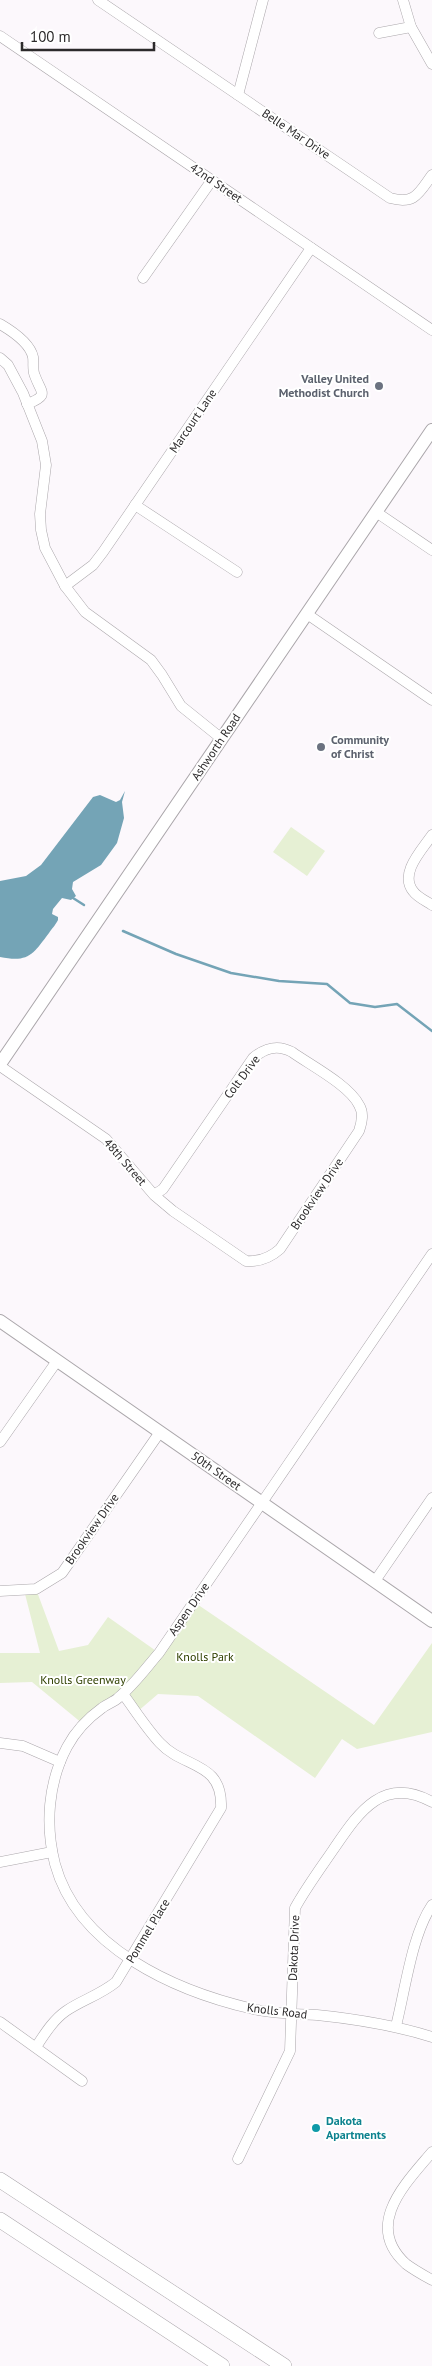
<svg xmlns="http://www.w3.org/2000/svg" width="432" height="2366" font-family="'PT Sans',sans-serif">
	<rect width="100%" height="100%" fill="#fcf8fc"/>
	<!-- green -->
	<g fill="#e6f0d4">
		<path d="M291 827 325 851 307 876 273 852Z"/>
		<path d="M36 1589 59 1651 88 1645 108 1617 159 1653 194 1602 374 1725 432 1643V1732L357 1749 342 1739 315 1778 198 1696 158 1694 137 1712 123 1694 83 1724 32 1682 0 1683V1653H40L24 1590Z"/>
	</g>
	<!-- water -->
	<path fill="#74a4b6" d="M125 791 122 802 124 818 117 843 101 865 73 882 72 889 76 896 71 900 62 898 53 909 52 914 58 917V920C55 926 52 928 49 933 33 954 29 963 0 957V881L26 876 41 865 93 797 100 795 116 802 120 800Z"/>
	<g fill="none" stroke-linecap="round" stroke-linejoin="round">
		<!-- stream -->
		<g stroke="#74a4b6" stroke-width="2.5">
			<path d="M73 898 84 905"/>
			<path d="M123 931 176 954 231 973 279 981 327 984 350 1003 375 1007 397 1004 432 1031"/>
		</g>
		<!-- minor casing -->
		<g stroke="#aba7ab" stroke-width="11">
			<g id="minor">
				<path d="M98 0 390 198C415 205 419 193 432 175"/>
				<path d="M403 0 411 27 432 64"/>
				<path d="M379 33 411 27"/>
				<path d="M0 36 432 330"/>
				<path d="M238 95 263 0"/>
				<path d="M143 278 212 180"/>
				<path d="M0 324C12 331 30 343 33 357 34 363 32 370 35 376 41 393 50 395 27 404"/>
				<path d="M0 358 8 365 23 393 42 441 46 465 40 514 41 530 45 548 65 586 85 612 151 660 162 675 181 706 222 739"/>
				<path d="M135 505 237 572"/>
				<path d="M376 512 432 550"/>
				<path d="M65 586 93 565 103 552 311 248"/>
				<path d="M307 614 432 700"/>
				<path d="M432 835C422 850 399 873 413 891 417 897 426 901 432 905"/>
				<path d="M0 1066 106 1139 154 1195 173 1211 246 1261C260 1262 270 1258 280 1249L359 1131C362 1122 364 1113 359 1105 349 1085 310 1065 292 1052 277 1044 265 1048 253 1058L163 1189 154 1195"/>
				<path d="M432 1254 159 1653C146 1668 134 1685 118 1698 114 1702 107 1704 102 1708 88 1718 75 1732 67 1747 48 1783 45 1825 55 1864 78 1948 175 1991 253 2009 274 2014 296 2014 317 2015 356 2019 394 2025 432 2037"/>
				<path d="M0 1442 57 1361"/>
				<path d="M375 1581 432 1498"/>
				<path d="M0 1591 36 1589 62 1573 160 1432"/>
				<path d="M0 1743 23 1746 60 1762"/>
				<path d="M0 1862 52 1852"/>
				<path d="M0 2022 82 2081"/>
				<path d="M396 2026C405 1991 412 1934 432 1905"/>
				<path d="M36 2047C44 2035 53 2020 66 2011 82 2000 100 1995 116 1982L221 1808C223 1761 184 1769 160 1743 146 1728 135 1710 123 1694"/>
				<path d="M432 2152C406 2183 363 2225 406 2264 414 2270 423 2275 432 2280"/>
				<path d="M238 2159 290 2051 295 1908C306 1888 320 1869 333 1850 357 1815 382 1774 432 1802"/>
			</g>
		</g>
		<!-- major casing -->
		<g stroke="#aba7ab" stroke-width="14">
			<g id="major">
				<path d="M0 1064 432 430"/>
				<path d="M0 1321 432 1621"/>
			</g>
		</g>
		<!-- highway casing -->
		<g stroke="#aba7ab" stroke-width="16">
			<g id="highway">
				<path d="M0 2180 284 2366"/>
				<path d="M0 2220 222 2366"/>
			</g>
		</g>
		<!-- minor -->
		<use href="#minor" stroke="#fff" stroke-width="10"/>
		<!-- major -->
		<use href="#major" stroke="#fff" stroke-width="12"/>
		<!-- highway -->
		<use href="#highway" stroke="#fff" stroke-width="15"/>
	</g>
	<!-- markers -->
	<g fill="#6b7280" stroke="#fff" stroke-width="2">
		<circle cx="379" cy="386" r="5"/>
		<circle cx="321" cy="747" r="5"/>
	</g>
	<circle fill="#0f9aa8" stroke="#fff" stroke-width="2" cx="316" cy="2128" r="5"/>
	<g text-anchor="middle" stroke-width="4" stroke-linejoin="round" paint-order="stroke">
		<!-- street labels -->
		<g font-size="12" fill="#2c2a2b" stroke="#fff">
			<text transform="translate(296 134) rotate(34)" y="4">Belle Mar Drive</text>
			<text transform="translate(216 183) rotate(34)" y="4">42nd Street</text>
			<text transform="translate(193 421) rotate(-56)" y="4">Marcourt Lane</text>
			<text transform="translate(216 747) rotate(-56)" y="4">Ashworth Road</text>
			<text transform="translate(242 1077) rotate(-53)" y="4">Colt Drive</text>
			<text transform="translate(125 1162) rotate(49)" y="4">48th Street</text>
			<text transform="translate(317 1194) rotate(-56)" y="4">Brookview Drive</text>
			<text transform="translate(216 1471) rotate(35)" y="4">50th Street</text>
			<text transform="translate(92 1529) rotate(-55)" y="4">Brookview Drive</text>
			<text transform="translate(189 1609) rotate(-55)" y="4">Aspen Drive</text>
			<text transform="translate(148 1931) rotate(-59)" y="4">Pommel Place</text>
			<text transform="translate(294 1948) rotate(-88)" y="4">Dakota Drive</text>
			<text transform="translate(277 2011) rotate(7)" y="4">Knolls Road</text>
		</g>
		<!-- worship labels -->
		<g font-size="12" font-weight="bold" fill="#5b616d" stroke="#fff" text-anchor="end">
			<text x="369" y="383">Valley United<tspan x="369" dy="14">Methodist Church</tspan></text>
			<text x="331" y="744" text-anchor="start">Community<tspan x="331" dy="14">of Christ</tspan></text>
		</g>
		<!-- park labels -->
		<g font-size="12" fill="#304000" stroke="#fff">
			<text x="205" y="1661">Knolls Park</text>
			<text x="83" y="1684">Knolls Greenway</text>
		</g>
		<!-- culture labels -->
		<g font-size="12" font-weight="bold" fill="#0d838f" stroke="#fff" text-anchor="start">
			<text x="326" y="2125">Dakota<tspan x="326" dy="14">Apartments</tspan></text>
		</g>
	</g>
	<!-- scale -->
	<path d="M22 42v8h132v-8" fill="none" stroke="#2c2a2b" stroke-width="2.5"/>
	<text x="30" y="42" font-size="15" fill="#2c2a2b" stroke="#ffffff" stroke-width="4" paint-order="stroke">100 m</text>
</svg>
